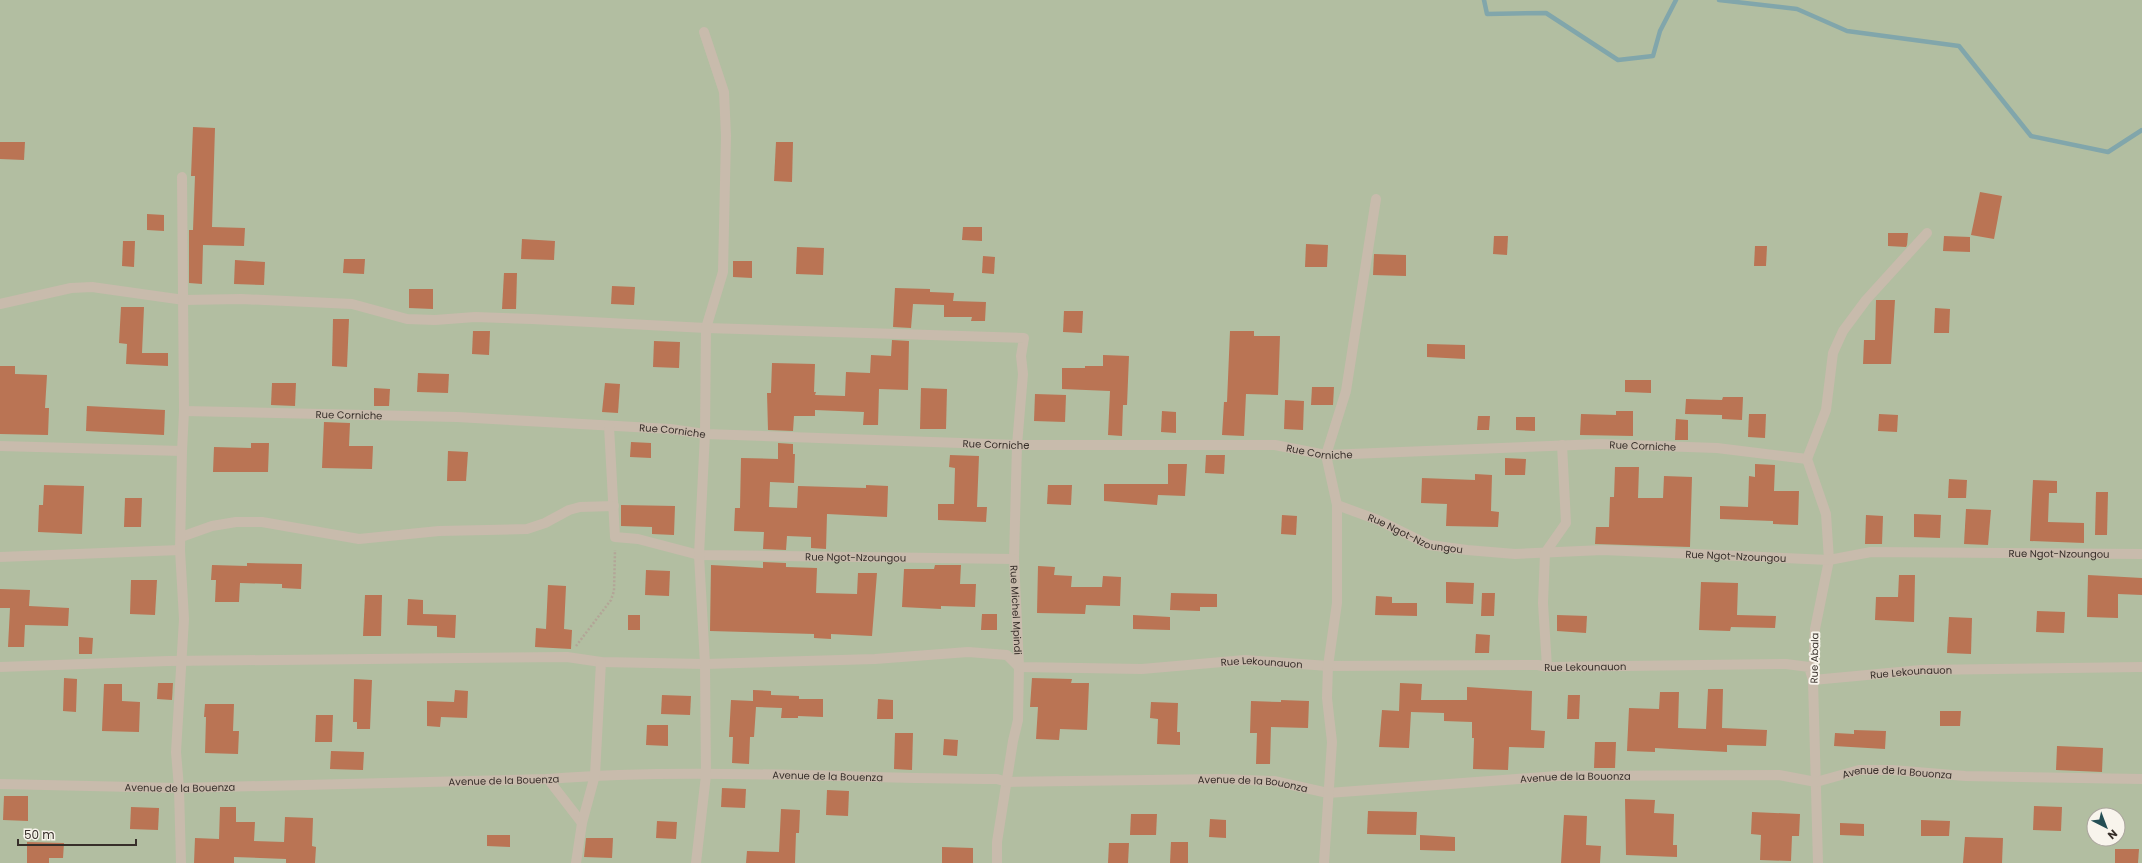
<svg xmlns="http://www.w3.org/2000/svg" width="2142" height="863" font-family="Poppins,sans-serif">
	<rect width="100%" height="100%" fill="#f1eae0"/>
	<!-- green -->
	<path fill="#b2bea1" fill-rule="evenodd" d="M0 0H2142V863H0ZM2094 815H2118V839H2094Z"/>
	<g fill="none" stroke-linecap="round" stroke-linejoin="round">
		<!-- stream -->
		<g stroke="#81a6ab" stroke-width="4.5">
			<path d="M1484 0 1487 14 1546 13 1618 60 1653 56 1660 31 1676 0"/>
			<path d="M1719 0 1797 9 1847 31 1959 46 2031 136 2108 152 2142 130"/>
		</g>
	</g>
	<!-- building -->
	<g fill="#ba7454">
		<path d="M193 127 215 128 212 227 245 228 244 246 203 245 202 284 189 283V230H193L195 176H191Z"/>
		<path d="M0 142H25L24 160 0 159Z"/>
		<path d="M776 142H793L792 182 774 181Z"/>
		<path d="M1980 192 2002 196 1994 239 1971 235Z"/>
		<path d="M147 214 164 215V231L147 230Z"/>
		<path d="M963 227H982V241L962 240Z"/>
		<path d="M1888 233H1908L1907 245 1906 247 1888 246Z"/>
		<path d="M1494 236H1508L1507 255 1493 254Z"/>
		<path d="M1944 236 1970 237V252L1943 251Z"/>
		<path d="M522 239 555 241 554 260 521 259Z"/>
		<path d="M123 241H135L134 267 122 266Z"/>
		<path d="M1306 244 1328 245 1327 267H1305Z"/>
		<path d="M1755 246H1767L1766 266H1754Z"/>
		<path d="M797 247 824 248 823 275 796 274Z"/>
		<path d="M1374 254 1406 255V276L1373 275Z"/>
		<path d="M983 256 995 257 994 274 982 273Z"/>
		<path d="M344 259H365L364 274 343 273Z"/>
		<path d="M235 260 265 262 264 285 234 284Z"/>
		<path d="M733 261H752V278L733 277Z"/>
		<path d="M504 273H517L516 309H502Z"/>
		<path d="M612 286 635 287 634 305 611 304Z"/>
		<path d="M895 288 930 289V292L954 293 953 301 986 302 985 321H971L972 317H944V305L913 304 911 328 893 327Z"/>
		<path d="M409 289H433V309L409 308Z"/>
		<path d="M1876 300H1895L1891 364H1863L1864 340H1875Z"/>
		<path d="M121 307H144L142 353H168V366L126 364 127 344 119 343Z"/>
		<path d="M1935 308 1950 309 1949 333H1934Z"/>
		<path d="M1064 311H1083L1082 333 1063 332Z"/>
		<path d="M333 319H349L347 367 332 366Z"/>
		<path d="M473 331H490L489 355 472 354Z"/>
		<path d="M1230 331H1254V336H1280L1278 395 1246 394 1244 436 1222 435 1224 402H1227Z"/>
		<path d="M892 340 909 341 908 390 879 389 878 425H863L864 412 815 410V416H794L793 431 768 430 767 393H771L772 363 815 364 814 392H816L815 395 845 396 846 372 870 373 871 355 891 356Z"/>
		<path d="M654 341 680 342 679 368 653 367Z"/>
		<path d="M1427 344 1465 345V359L1427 357Z"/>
		<path d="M1103 355 1129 356 1127 405H1123L1122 436 1108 435 1110 391 1062 389V368H1085V366H1103Z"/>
		<path d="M0 366H15V374L47 375 45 408H49L48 435 0 434Z"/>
		<path d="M418 373 449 374 448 393 417 392Z"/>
		<path d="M1625 380H1651V393L1625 392Z"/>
		<path d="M272 383H296L295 406 271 405Z"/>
		<path d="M605 383 620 384 618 413 602 412Z"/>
		<path d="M1312 387H1334L1333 405H1311Z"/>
		<path d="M374 388 390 389 389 406H374Z"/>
		<path d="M921 388 947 389 946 429H920Z"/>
		<path d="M1035 394 1066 395 1065 422 1034 421Z"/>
		<path d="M1723 397H1743L1742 420 1722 419V415L1685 414 1686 399 1722 400Z"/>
		<path d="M1285 400 1304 401 1303 430 1284 429Z"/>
		<path d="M87 406 165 410 164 435 86 431Z"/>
		<path d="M1162 411 1176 412V433L1161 432Z"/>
		<path d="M1616 411H1633V436L1580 435 1581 414 1616 415Z"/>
		<path d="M1749 414H1766L1765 438 1748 437Z"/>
		<path d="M1879 414 1898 415 1897 432 1878 431Z"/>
		<path d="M1478 416H1490L1489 430H1477Z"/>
		<path d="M1516 417H1535V431L1516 430Z"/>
		<path d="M1676 419 1688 420V440H1675Z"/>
		<path d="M324 422 350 423 349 446H373L372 469 322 468Z"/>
		<path d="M631 442 651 443V458L630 457Z"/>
		<path d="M251 443H269L268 472H213L214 447 251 448Z"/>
		<path d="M778 443 793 444V454H795L794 483 770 482 769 507 797 508 798 486 866 488V485L888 486 887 517 827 514 826 549 811 548V537L787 536 786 550 763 549 764 532 734 531 735 508H740L741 458 778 459Z"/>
		<path d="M448 451 468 452 466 481H447Z"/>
		<path d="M950 455 979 456 977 507H987L986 522 938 520V504H954L955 468 949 467Z"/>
		<path d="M1206 455H1225L1224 474 1205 473Z"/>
		<path d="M1505 458 1526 459 1525 475H1505Z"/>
		<path d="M1168 464H1187L1185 496 1158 495 1157 505 1104 501V484H1168Z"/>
		<path d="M1755 464 1775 465 1774 491H1799L1798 525 1773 524V521L1720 519V506L1748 507 1749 476 1755 477Z"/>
		<path d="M1615 467H1639L1638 498H1663L1664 476 1692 477 1690 547 1595 544 1596 527H1609L1610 497H1614Z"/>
		<path d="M1475 474 1492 475 1491 511 1499 512 1498 527 1446 526 1447 504 1421 503 1422 478 1475 480Z"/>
		<path d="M1949 479 1967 480 1966 498H1948Z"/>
		<path d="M2033 480 2057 481V493H2049L2048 522 2084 523V543L2030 541Z"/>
		<path d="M44 485 84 486 82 534 38 532 39 505H43Z"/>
		<path d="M1048 485H1072L1071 505 1047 504Z"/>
		<path d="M2096 492H2108L2107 535H2095Z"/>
		<path d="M125 498H142L141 527H124Z"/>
		<path d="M621 505 675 506 674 535 652 534V527L621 526Z"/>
		<path d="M1966 509 1991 510 1988 545 1964 544Z"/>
		<path d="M1914 514 1941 515 1940 538 1914 537Z"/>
		<path d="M1282 515 1297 516 1296 535 1281 534Z"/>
		<path d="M1866 515 1883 516 1882 544H1865Z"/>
		<path d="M763 562 786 563V567L817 568 816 593 857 594 858 573H877L872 636 831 634V639L814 638V634L710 631 711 565 763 568Z"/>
		<path d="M247 563 302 564 301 589 282 588V584L240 583 239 602H215L216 580H211L212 565 247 566Z"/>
		<path d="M935 565H961L960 584H976L975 607 941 606V609L902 607 904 569H934Z"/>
		<path d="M1038 566 1055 567 1054 575 1072 576 1071 587H1102L1103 576 1121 577 1120 606 1086 605 1085 614 1037 613Z"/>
		<path d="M646 570 670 571 669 596 645 595Z"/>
		<path d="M1899 575H1915L1914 622 1875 620 1876 597H1898Z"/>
		<path d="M2088 575 2142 578V595L2118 594V618L2087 617Z"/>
		<path d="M131 580H157L155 615 130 614Z"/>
		<path d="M1446 582 1474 583 1473 604 1446 603Z"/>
		<path d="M1701 582 1738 583 1737 615 1776 616 1775 628 1731 627 1730 631 1699 630Z"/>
		<path d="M548 585 566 586 564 629 572 630 571 649 535 647 536 628 546 629Z"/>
		<path d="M0 589 30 590 29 606 69 608 68 626 25 625 24 647H8L10 608H0Z"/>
		<path d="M1171 593 1217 594V607H1200V611L1170 610Z"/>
		<path d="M1482 593H1495L1494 616H1481Z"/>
		<path d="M365 595H382L381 636H363Z"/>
		<path d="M1376 596 1392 597V603H1417V616L1375 615Z"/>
		<path d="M408 599 423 600V614L456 615 455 638 437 637V626L407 625Z"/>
		<path d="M2037 611 2065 612 2064 633 2036 632Z"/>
		<path d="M982 614H997V630H981Z"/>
		<rect x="628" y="615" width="12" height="15"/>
		<path d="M1133 615 1170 617V630L1133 629Z"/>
		<path d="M1557 615 1587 616 1586 633 1557 631Z"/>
		<path d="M1949 617 1972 618 1971 654 1947 653Z"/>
		<path d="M1476 634 1490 635 1489 653H1475Z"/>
		<path d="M79 637 93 638 92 654H79Z"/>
		<path d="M64 678 77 679 76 712 63 711Z"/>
		<path d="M1032 678 1072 679 1071 683H1089L1087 730 1060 729 1059 740 1036 739 1038 707H1030Z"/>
		<path d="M354 679 372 680 370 729H357V722H353Z"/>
		<path d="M158 683H173L172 700 157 699Z"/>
		<path d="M1400 683 1422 684 1421 700H1467V687L1532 691 1531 730 1545 731 1544 748 1509 747 1508 770 1473 769 1474 738H1472V722L1444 721V713L1411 712 1409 748 1379 747 1382 710 1399 711Z"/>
		<path d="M104 684H122V701L140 702 139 732 102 731Z"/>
		<path d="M1708 689H1723L1722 728 1767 730 1766 746 1727 745V752L1655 748V752L1627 751 1629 708 1659 709 1660 692H1679L1678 728 1706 729Z"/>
		<path d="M455 690 468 691 467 718 441 717 440 727 427 726V701L454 702Z"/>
		<path d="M753 690 771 691V695L799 696V699H823V717L798 716V718H781L782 708 756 707 754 737H750L749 764 732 763 733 737H729L731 700 753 701Z"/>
		<path d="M662 695 691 696 690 715 661 714Z"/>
		<path d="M1568 695H1580L1579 719H1567Z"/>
		<path d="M878 699 893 700V719H877Z"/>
		<path d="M1281 700 1309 701 1308 728 1271 727 1270 764H1256L1257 733H1250L1251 701 1281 702Z"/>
		<path d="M1151 702 1178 703 1177 732H1180V745L1157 744 1158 719 1150 718Z"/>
		<path d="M205 704H234L233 731H239L238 754 205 753 206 717H204Z"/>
		<path d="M1940 711H1961L1960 726H1940Z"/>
		<path d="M316 715H333L332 742H315Z"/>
		<path d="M647 725H668V746L646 745Z"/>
		<path d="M1854 730 1886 731 1885 749 1834 746 1835 733 1854 734Z"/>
		<path d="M895 733H913L912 770 894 769Z"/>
		<path d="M944 739 958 740 957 756 943 755Z"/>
		<path d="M1595 742H1616L1615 768H1594Z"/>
		<path d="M2057 746 2103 748 2102 772 2056 770Z"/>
		<path d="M331 751 364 752 363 770 330 769Z"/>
		<path d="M722 788 746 789 745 808 721 807Z"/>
		<path d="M827 790 849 791 848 816 826 815Z"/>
		<path d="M4 796H28V821L3 820Z"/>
		<path d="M1625 799 1655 800 1654 813 1674 814 1673 845H1677V857L1626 855Z"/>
		<path d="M2034 806 2062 807 2061 831 2033 830Z"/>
		<path d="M131 807 159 808 158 830 130 829Z"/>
		<path d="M220 807H236V822H255L254 841 284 842 285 817 313 818 312 846 316 847 315 863H286V859L234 857V863H194L195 838 219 839Z"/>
		<path d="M781 809 800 810 799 833H796L795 863H746L747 851 779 852Z"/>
		<path d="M1368 811 1417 812 1416 835 1367 834Z"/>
		<path d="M1752 812 1800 814 1799 836H1792L1791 861 1760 860 1761 835 1751 834Z"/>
		<path d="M1131 814H1157L1156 835H1130Z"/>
		<path d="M1564 815 1587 816 1586 845 1601 846 1600 863H1561Z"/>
		<path d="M1210 819 1226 820V838L1209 837Z"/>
		<path d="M1921 820 1950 821 1949 836H1921Z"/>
		<path d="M657 821 677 822 676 839 656 838Z"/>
		<path d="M1840 823 1864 824V836L1840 835Z"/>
		<path d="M487 835H510V847L487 846Z"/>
		<path d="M1420 835 1455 837V851L1420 850Z"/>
		<path d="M1965 837 2003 838 2002 863H1963Z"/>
		<path d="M586 838H613L612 858 584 857Z"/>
		<path d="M27 842 64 843 63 858H49V863H27Z"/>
		<path d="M1171 842H1188V863H1170Z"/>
		<path d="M1109 843H1129L1128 863H1108Z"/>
		<path d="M942 847 973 848V863H942Z"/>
		<path d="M2115 849H2139L2138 863H2115Z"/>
	</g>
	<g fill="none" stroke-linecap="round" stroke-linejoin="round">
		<!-- path -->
		<path stroke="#b3a597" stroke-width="2.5" stroke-dasharray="2 2" stroke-linecap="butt" d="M576 646 611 600 614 591 615 550"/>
		<!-- street -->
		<g stroke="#c8bbac" stroke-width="10">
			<path id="s1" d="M0 304 71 288 92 287 184 300 241 299 352 304 407 319 435 320 475 317 532 319 706 328 1024 338 1021 356 1023 374 1017 445 1014 559 1019 667 1018 720 1013 741 997 842V863"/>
			<path id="s2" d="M184 411 457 417 670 429 705 434 1017 445H1275L1326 455 1600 444 1717 448 1807 459"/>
			<path id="s3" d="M609 426 615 537 638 539 699 555 1014 559"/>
			<path d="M0 446 182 451"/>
			<path d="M1807 459 1826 514 1829 560 1815 629 1813 680 1818 863"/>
			<path d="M1807 459 1826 410 1833 353 1843 331 1866 300 1927 233"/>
			<path id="s4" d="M1337 505 1378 520 1429 545 1467 550 1515 554 1603 550 1829 560 1871 552 2142 554"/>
			<path d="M181 537 212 526 236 522H262L359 539 439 531 527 529 545 523 569 510 580 507 614 506"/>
			<path d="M0 557 180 550"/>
			<path id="s5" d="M0 667 168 661 567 657 601 662 705 664 875 659 968 652 1007 655 1019 667 1142 669 1245 660 1328 666 1538 665 1547 667 1786 664 1809 667 1813 680 1921 670 2142 667"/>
			<path d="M1547 667 1543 603 1545 553 1566 523 1562 445"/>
			<path d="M548 779 582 823"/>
			<path id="s6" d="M0 784 179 788 548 779C697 767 847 779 997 779L1007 782 1222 779 1274 781 1328 793 1558 776 1779 775 1816 782 1859 770H1892L1965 776 2142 779"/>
			<path d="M181 863 179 788 176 752 184 619 180 550 182 451 184 411 182 177"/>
			<path d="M576 863 582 823 595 775 601 662"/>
			<path d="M696 863 706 775 705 664 699 555 705 434 706 328 723 272 726 136 724 92 704 32"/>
			<path d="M1324 863 1332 742 1327 698 1328 666 1337 603V505L1326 455 1346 391 1376 199"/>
		</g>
	</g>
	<g text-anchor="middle" stroke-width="4" stroke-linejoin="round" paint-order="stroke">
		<!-- street labels -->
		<g font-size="10" fill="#372f2a" stroke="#f8f4ec">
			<text dy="4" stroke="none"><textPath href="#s2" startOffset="165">Rue Corniche</textPath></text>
			<text dy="4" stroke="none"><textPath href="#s2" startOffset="489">Rue Corniche</textPath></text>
			<text dy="4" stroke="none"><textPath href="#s2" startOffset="813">Rue Corniche</textPath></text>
			<text dy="4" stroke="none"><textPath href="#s2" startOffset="1461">Rue Corniche</textPath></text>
			<text dy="4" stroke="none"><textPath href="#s2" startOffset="1137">Rue Corniche</textPath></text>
			<text dy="4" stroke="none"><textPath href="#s4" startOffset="84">Rue Ngot-Nzoungou</textPath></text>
			<text dy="4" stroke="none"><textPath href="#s4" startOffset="732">Rue Ngot-Nzoungou</textPath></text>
			<text dy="4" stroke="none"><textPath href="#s4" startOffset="408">Rue Ngot-Nzoungou</textPath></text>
			<text dy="4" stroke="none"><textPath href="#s3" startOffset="354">Rue Ngot-Nzoungou</textPath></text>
			<text dy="4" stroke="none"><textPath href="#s1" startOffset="1302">Rue Michel Mpindi</textPath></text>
			<text transform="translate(1814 658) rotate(-89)" y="4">Rue Abala</text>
			<text dy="4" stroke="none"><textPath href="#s5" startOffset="1268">Rue Lekounauon</textPath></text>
			<text dy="4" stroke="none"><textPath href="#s5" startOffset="1592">Rue Lekounauon</textPath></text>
			<text dy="4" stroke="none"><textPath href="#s5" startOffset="1928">Rue Lekounauon</textPath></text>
			<text dy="4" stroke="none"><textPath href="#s6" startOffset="828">Avenue de la Bouenza</textPath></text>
			<text dy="4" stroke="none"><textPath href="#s6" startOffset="1902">Avenue de la Bouonza</textPath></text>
			<text dy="4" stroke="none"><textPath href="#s6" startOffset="1578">Avenue de la Bouonza</textPath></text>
			<text dy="4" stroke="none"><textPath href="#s6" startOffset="504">Avenue de la Bouenza</textPath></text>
			<text dy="4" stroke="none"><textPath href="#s6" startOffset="1254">Avenue de la Bouonza</textPath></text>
			<text dy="4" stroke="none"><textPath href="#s6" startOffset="180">Avenue de la Bouenza</textPath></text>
		</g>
	</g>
	<!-- north arrow -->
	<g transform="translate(2106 827) rotate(138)"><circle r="19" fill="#f8f4ec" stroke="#aba59e"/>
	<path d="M0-3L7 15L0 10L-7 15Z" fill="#244e54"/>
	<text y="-6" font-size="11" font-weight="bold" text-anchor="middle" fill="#372f2a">N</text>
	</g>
	<!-- scale -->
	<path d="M18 839v6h118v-6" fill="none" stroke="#372f2a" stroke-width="2"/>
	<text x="24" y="839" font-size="12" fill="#372f2a" stroke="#f8f4ec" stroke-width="3" paint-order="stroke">50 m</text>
</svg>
